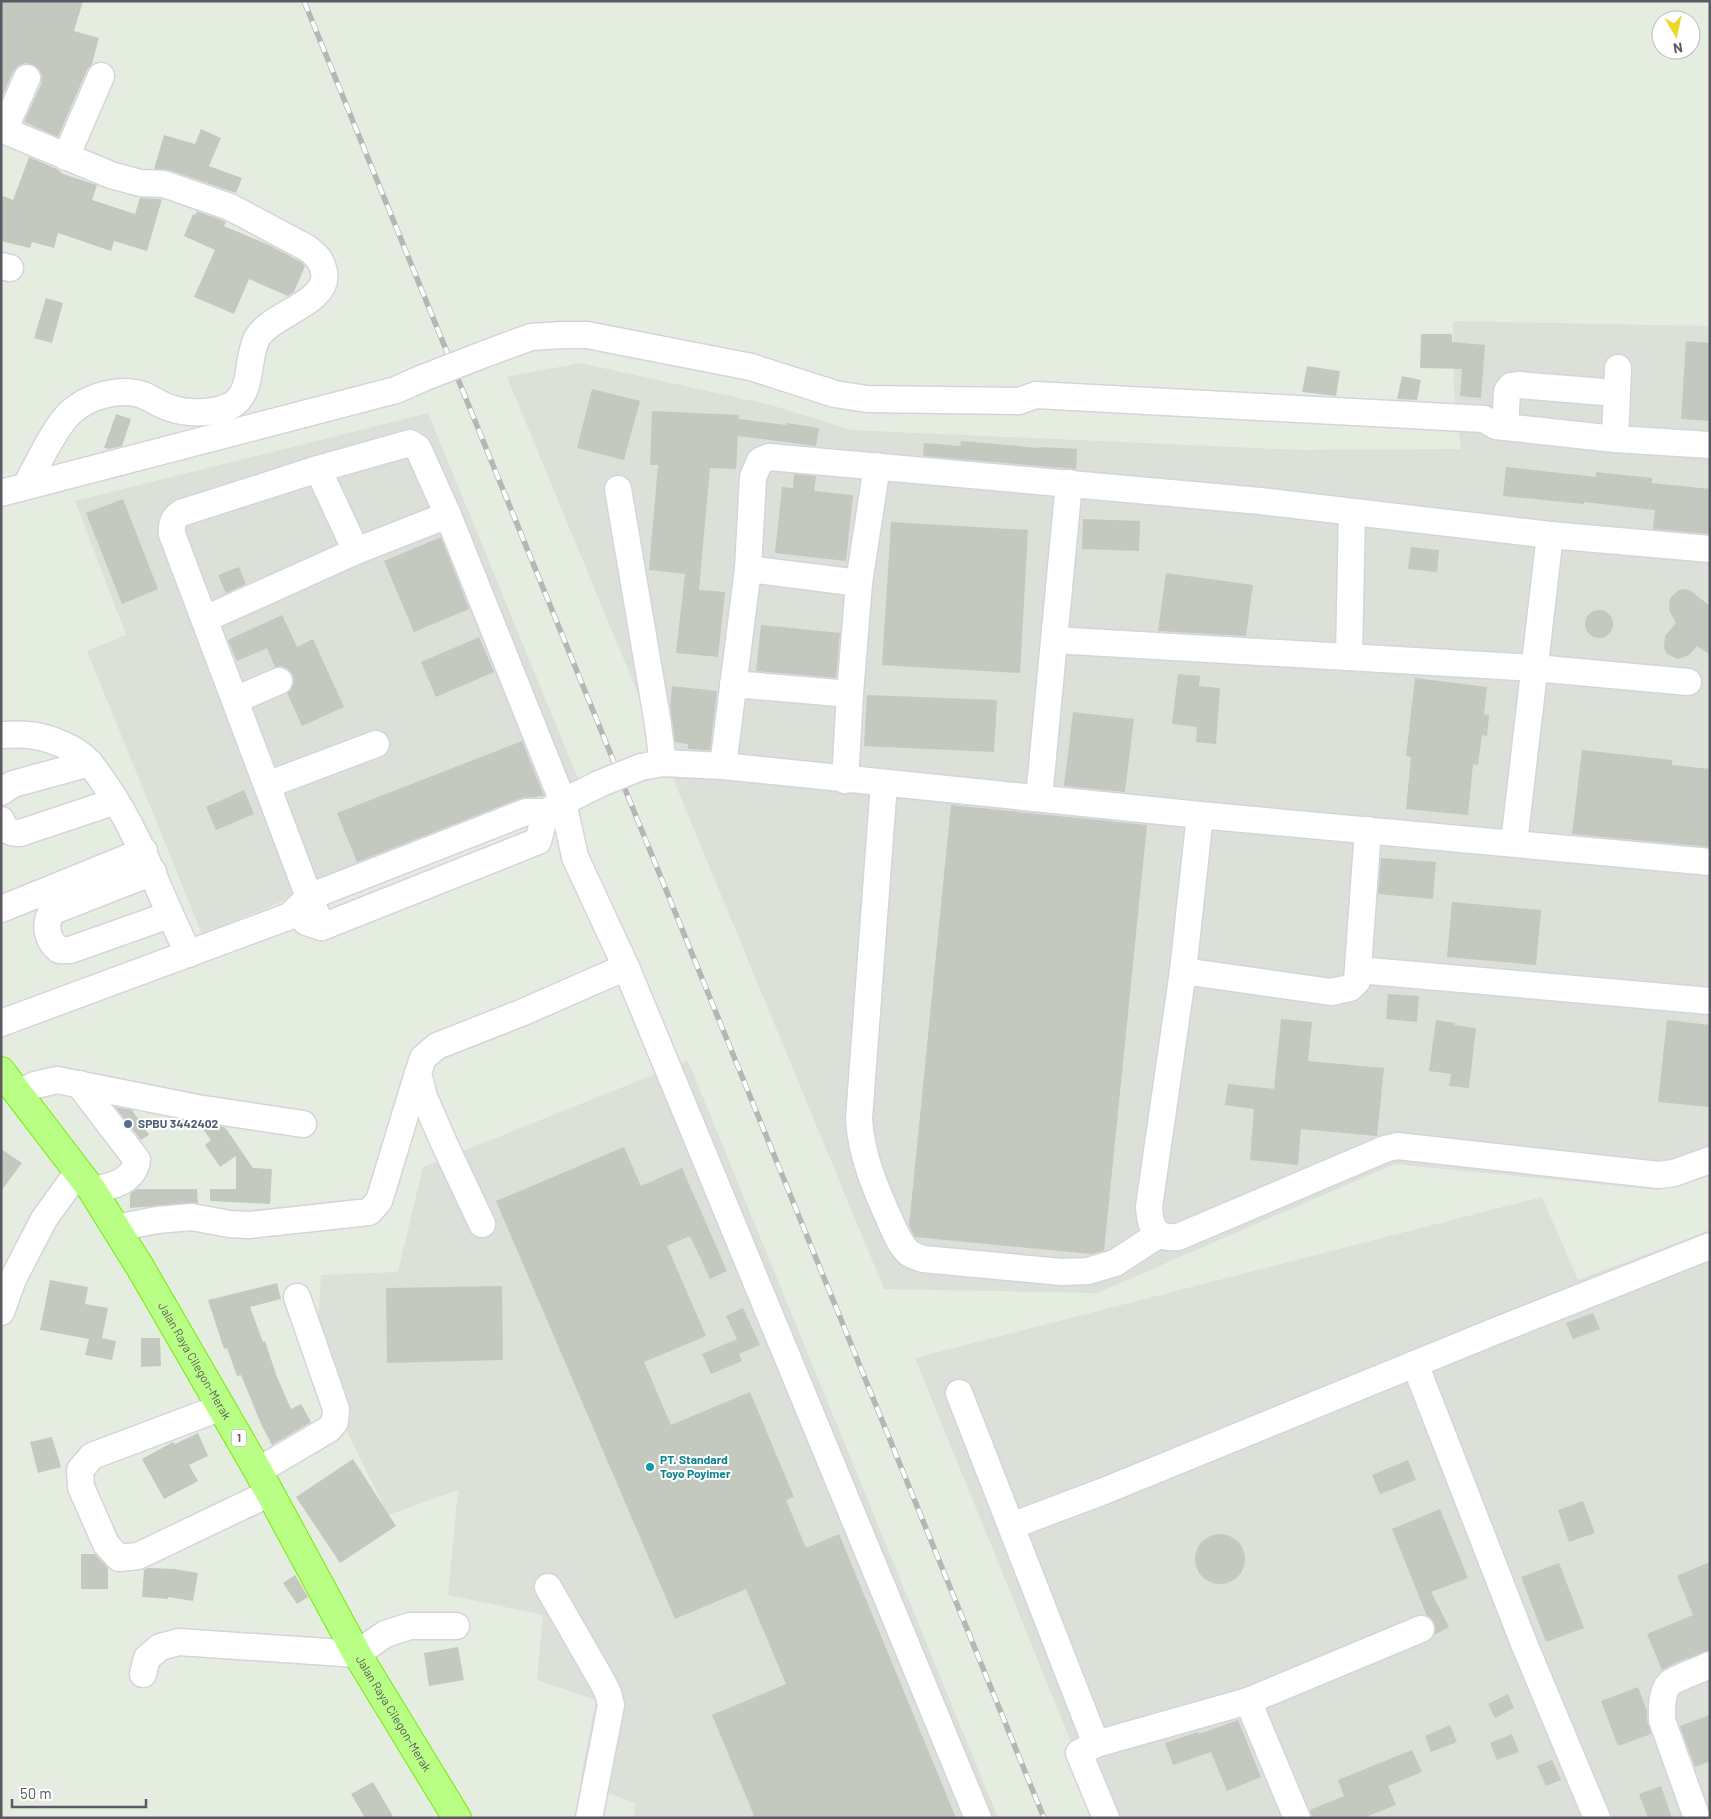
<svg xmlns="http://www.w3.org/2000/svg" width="1711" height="1819" font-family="Barlow,sans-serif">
	<rect width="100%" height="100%" fill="#e5ede0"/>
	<!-- industrial -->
	<g fill="#dbe0d8">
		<path d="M1453 321 1710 326V1169L1658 1190 1395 1164 1097 1293 884 1289 507 377 580 363 771 405 851 430 1302 450 1461 449 1454 393Z"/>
		<path d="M428 413 579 781 202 934 87 651 126 635 75 501Z"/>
		<path d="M688 1061 998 1818H633L636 1804 580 1781 596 1700 537 1680 543 1615 448 1595 458 1490 388 1515 315 1366 321 1275 398 1272 423 1167Z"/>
		<path d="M1542 1197 1578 1280 1710 1230V1818H1102L915 1358Z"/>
	</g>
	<!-- building -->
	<g fill="#c4c9bf">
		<path d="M1 1H83L74 31 99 38 92 64 87 70 58 137 24 122 41 84 42 76 39 70 33 65 25 63 18 66 13 72 1 99Z"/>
		<path d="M201 129 221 138 209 166 242 178 236 193 169 170 154 169 164 135 195 144Z"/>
		<path d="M29 157 57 169 63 174 97 185 92 200 135 214 140 198 162 199 147 251 114 241 111 251 58 233 54 248 32 242 30 248 1 241V195L13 200Z"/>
		<path d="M197 211 224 221 226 222 224 226 269 245 301 262 305 266 294 292 288 296 249 279 234 314 194 297 215 250 184 236 193 214 195 215Z"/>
		<path d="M46 298 63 303 52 343 34 338Z"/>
		<path d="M1421 334H1452V342L1485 345 1481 398 1460 396 1462 369 1420 368Z"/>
		<path d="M1686 341 1710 343V421L1681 419Z"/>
		<path d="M1307 366 1340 371 1336 396 1302 392Z"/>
		<path d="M1402 376 1421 380 1417 400 1397 399Z"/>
		<path d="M592 389 640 401 624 460 577 448Z"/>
		<path d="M652 411 739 415V419L786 425 787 423 819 428 816 446 738 436 736 469 710 468 699 590 725 592 718 657 676 653 685 574 649 570 658 465H650Z"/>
		<path d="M116 414 131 419 122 446 109 449 104 448Z"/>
		<path d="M961 441 1039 448 1040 447 1077 449 1076 469 923 456 924 443 960 446Z"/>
		<path d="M1506 467 1596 477V472L1652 478V483L1710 489V534L1653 529 1655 510 1584 502V504L1503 496Z"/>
		<path d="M794 474 816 476 814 491 853 495 846 561 775 553 782 487 793 488Z"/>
		<path d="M123 499 158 589 122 604 86 513Z"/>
		<path d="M1083 519 1140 521 1139 551 1082 549Z"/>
		<path d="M891 522 1028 530 1020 673 882 665Z"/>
		<path d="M441 537 469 609 414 632 384 561Z"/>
		<path d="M1411 547 1439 550 1437 572 1408 569Z"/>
		<path d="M239 567 246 584 226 593 218 575Z"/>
		<path d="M1166 573 1253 585 1246 636 1158 631Z"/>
		<path d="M1685 589 1691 591 1710 606V655L1697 646 1689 655 1678 659 1667 654 1664 648 1665 636 1676 623 1669 610 1670 598 1679 590Z"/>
		<circle cx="1599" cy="624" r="14"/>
		<path d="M282 615 297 647 313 639 344 707 302 726 287 693 291 690 294 682 293 675 288 669 281 666 275 667 267 648 237 661 228 640Z"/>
		<path d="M761 625 840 633 836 678 756 671Z"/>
		<path d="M479 637 494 672 436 697 421 662Z"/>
		<path d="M1178 674 1200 676 1199 686 1220 688 1216 744 1196 742 1197 727 1172 724Z"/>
		<path d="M1415 678 1487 687 1484 714 1489 715 1487 736 1482 735 1478 765 1473 764 1468 815 1406 809 1411 757 1406 756Z"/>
		<path d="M672 686 717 691 710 750 688 749V744L675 742 670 706Z"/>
		<path d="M867 695 997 700 994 752 864 746Z"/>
		<path d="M1073 712 1134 719 1125 792 1064 786Z"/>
		<path d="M522 741 544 796 521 798 357 862 337 813Z"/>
		<path d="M1582 750 1672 760V765L1710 769V847L1572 834Z"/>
		<path d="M244 790 254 814 216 830 206 807Z"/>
		<path d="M951 805 1147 825 1104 1251 1092 1254 915 1237 909 1226Z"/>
		<path d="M1381 858 1436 862 1433 899 1378 894Z"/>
		<path d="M1452 902 1541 910 1536 965 1447 957Z"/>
		<path d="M1388 994 1419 996 1417 1022 1386 1019Z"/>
		<path d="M1281 1019 1312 1022 1308 1061 1384 1068 1377 1136 1301 1129 1298 1165 1250 1160 1254 1109 1225 1105 1228 1084 1274 1089Z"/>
		<path d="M1436 1020 1455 1023 1454 1025 1476 1028 1469 1088 1449 1086 1451 1074 1429 1071Z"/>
		<path d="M1667 1020 1710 1025V1107L1658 1102Z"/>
		<path d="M115 1107 132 1110 149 1135 141 1140Z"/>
		<path d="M208 1125 224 1127 227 1130 253 1168 272 1169 270 1204 210 1201V1189H236V1156L220 1167 205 1145 211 1140 203 1129Z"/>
		<path d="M624 1147 641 1186 682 1168 727 1271 710 1279 690 1236 667 1246 706 1336 644 1362 671 1425 750 1392 794 1497 786 1500 806 1548 839 1534 956 1818H755L712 1715 786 1684 746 1589 675 1619 496 1201Z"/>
		<path d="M1 1149 22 1163 1 1191Z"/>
		<path d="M137 1189H197L198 1203 130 1208V1194Z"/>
		<path d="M50 1280 88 1287 85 1304 108 1308 102 1338 116 1341 112 1360 85 1355 89 1339 40 1330Z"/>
		<path d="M277 1283 281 1299 250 1307 263 1342 265 1341 277 1377 291 1409 301 1404 311 1422 272 1445 261 1424 241 1375 237 1376 227 1348 224 1349 208 1300Z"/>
		<path d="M502 1286 503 1360 387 1363 386 1288Z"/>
		<path d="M743 1308 760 1345 739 1354 742 1361 711 1374 702 1354 737 1339 726 1316Z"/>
		<path d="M1593 1313 1600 1329 1573 1339 1566 1323Z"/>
		<path d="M141 1338H160L161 1366 141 1367Z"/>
		<path d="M198 1433 208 1456 189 1465 198 1481 164 1499 142 1459 173 1442 175 1444Z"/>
		<path d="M52 1437 61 1467 38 1473 30 1442Z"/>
		<path d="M353 1459 396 1526 340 1563 296 1497Z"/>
		<path d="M1408 1460 1416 1480 1380 1494 1372 1475Z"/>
		<path d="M1583 1501 1595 1533 1569 1542 1558 1510Z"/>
		<path d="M1440 1509 1468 1578 1431 1592 1449 1627 1434 1635 1435 1624 1427 1616 1392 1529Z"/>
		<circle cx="1220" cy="1559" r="25"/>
		<path d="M81 1554H95L108 1568V1589H81Z"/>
		<path d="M1710 1562V1650L1677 1662 1662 1670 1647 1634 1693 1615 1677 1576Z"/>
		<path d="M1559 1563 1584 1628 1546 1642 1521 1577Z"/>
		<path d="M148 1568 175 1569 198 1573 193 1601 168 1597V1599L142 1597 144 1570Z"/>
		<path d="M295 1575 308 1597 297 1604 283 1583Z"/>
		<path d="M458 1647 464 1680 429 1686 424 1653Z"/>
		<path d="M1638 1687 1647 1711V1720L1651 1734 1618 1746 1601 1701Z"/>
		<path d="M1508 1694 1514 1708 1495 1718 1488 1704Z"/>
		<path d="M1710 1715V1761L1695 1767 1680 1726Z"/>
		<path d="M1238 1720 1261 1777 1227 1791 1211 1752 1173 1765 1165 1743 1198 1732 1199 1734Z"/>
		<path d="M1450 1725 1457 1742 1431 1752 1425 1736Z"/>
		<path d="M1512 1734 1519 1752 1497 1760 1490 1743Z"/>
		<path d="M1412 1750 1422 1772 1388 1786 1396 1805 1363 1818H1312L1310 1810 1344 1796 1338 1780Z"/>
		<path d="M1552 1760 1561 1780 1546 1786 1537 1766Z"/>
		<path d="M373 1782 394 1818H365L351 1794Z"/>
		<path d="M1661 1786 1672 1818H1648L1639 1794Z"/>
	</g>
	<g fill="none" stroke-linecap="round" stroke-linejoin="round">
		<!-- minor casing -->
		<g stroke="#d7d3db" stroke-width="29">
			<g id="minor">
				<path d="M1 129 111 175 140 183 164 184 230 207 307 248C316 255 322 260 324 272 330 303 270 314 257 338 246 359 254 394 230 406 214 414 187 414 170 408 161 405 152 399 143 395 120 387 89 396 71 412 55 426 36 467 26 486"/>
				<path d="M4 130 27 78"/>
				<path d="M66 157 101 76"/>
				<path d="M1 266 10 268"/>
				<path d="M482 355 531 337 562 335H587L751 367 835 394 867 399 1019 401 1036 395 1484 419 1496 426 1505 427 1615 439 1710 445"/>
				<path d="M1505 427 1507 391 1511 386 1518 385 1616 393"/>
				<path d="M1615 439 1618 368"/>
				<path d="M318 469 356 551"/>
				<path d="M618 489 657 718 663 763"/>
				<path d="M1 493 396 390 423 378"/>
				<path d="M1550 535 1710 549"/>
				<path d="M748 569 859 583"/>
				<path d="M205 619 356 551 448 515"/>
				<path d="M1054 640 1535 668 1688 682"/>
				<path d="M1349 657 1352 512"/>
				<path d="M733 684 850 694"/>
				<path d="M235 700 279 681"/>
				<path d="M1 735C10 735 19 734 28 735 44 736 68 745 81 755 92 763 99 776 107 787 143 840 160 898 189 954"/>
				<path d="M723 766 748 569 753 477 760 461 769 457 1260 501 1550 535 1514 843"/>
				<path d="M641 767 663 763 723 766 1200 815 1710 862"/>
				<path d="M845 780 850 694 859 583 877 466"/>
				<path d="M884 783 859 1119C861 1155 876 1190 891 1223 896 1234 900 1245 909 1253 913 1256 918 1257 923 1259L1062 1272 1088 1271 1115 1263 1158 1235"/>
				<path d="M267 785 376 744"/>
				<path d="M1 792 13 784 90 763"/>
				<path d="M1039 798 1069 483"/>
				<path d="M1200 815 1183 971 1149 1207C1150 1228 1155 1239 1178 1237L1385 1149 1397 1146 1659 1175 1674 1173 1710 1160"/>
				<path d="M1 820C5 830 9 833 20 833L116 801"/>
				<path d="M153 872 51 912C44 926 47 940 59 950H70L169 915"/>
				<path d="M1 909 144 851"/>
				<path d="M306 922 322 927 538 841 546 812"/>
				<path d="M322 927 309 897 172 534C171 524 173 518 181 513L318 469 410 443 418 448 448 515 563 802 575 857 626 967 978 1818"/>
				<path d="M1358 970 1710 1001"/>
				<path d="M1183 971 1331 992 1350 988 1357 981 1368 830"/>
				<path d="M1 1023 290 916 309 897 526 812H546L563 802 599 784"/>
				<path d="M79 1084 137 1160C134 1182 110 1187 92 1190"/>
				<path d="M18 1093 35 1085 57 1080 197 1108 303 1124"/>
				<path d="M482 1224 444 1143 424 1097 418 1073 423 1058 437 1046 521 1013 626 967"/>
				<path d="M116 1228 157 1220 192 1217 229 1224 249 1225 369 1212 379 1201 418 1073"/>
				<path d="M1 1312 13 1279 44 1219 78 1172"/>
				<path d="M1415 1364 1525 1646 1597 1818"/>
				<path d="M959 1393 1096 1744 1079 1753 1106 1818"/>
				<path d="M222 1407 92 1456 80 1470 81 1487 106 1544 119 1558 138 1556 270 1493"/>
				<path d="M258 1471 329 1429 335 1422 336 1409 297 1297"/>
				<path d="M1011 1526 1104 1491 1498 1330 1710 1246"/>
				<path d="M548 1587 602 1681 608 1693 611 1705 589 1818"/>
				<path d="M143 1674 147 1658 160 1647 179 1642 357 1654 385 1634 410 1626H456"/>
				<path d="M1248 1701 1297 1818"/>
				<path d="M1096 1744 1248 1701 1421 1629"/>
				<path d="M1697 1818 1662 1720C1662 1709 1661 1691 1670 1683 1678 1677 1700 1670 1710 1665"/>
			</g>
		</g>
		<!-- highway casing -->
		<g stroke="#72ed00" stroke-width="30">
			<g id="highway">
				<path id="s1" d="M1 1071 92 1190 140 1267 258 1471 357 1654 457 1818"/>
			</g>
		</g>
		<!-- minor -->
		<use href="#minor" stroke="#fff" stroke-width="26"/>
		<!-- highway -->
		<use href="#highway" stroke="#b9ff85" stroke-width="28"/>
		<!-- rail casing -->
		<g stroke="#b7b6b7" stroke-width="5.5">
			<path id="rail" d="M304 1 1044 1818"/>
		</g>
		<!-- rail -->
		<use href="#rail" stroke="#fff" stroke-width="4" stroke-dasharray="11" stroke-linecap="butt"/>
		<!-- minor-bridge casing -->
		<g stroke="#d7d3db" stroke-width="29" stroke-linecap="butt">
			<g id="minor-bridge">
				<path d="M423 378 482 355"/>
				<path d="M599 784 641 767"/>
			</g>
		</g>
		<!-- minor-bridge -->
		<use href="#minor-bridge" stroke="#fff" stroke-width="26"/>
	</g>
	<!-- markers -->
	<circle fill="#5c6f8a" stroke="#fff" stroke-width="2" cx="128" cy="1124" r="5"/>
	<circle fill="#0f9aa8" stroke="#fff" stroke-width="2" cx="650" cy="1467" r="5"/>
	<g text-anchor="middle" stroke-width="4" stroke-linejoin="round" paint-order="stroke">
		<!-- shield labels -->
		<rect fill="#fff" stroke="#8d8b91" stroke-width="1" x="231.5" y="1429.5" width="15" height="17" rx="4"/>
		<g font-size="11" font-weight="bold" fill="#5c5962">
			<text x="239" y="1442">1</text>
		</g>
		<!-- service labels -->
		<g font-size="12" font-weight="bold" fill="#4e5e75" stroke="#fff" text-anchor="start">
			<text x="138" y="1128">SPBU 3442402</text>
		</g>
		<!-- street labels -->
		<g font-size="12" fill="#5c5962" stroke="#fff">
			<text dy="4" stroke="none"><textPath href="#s1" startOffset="349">Jalan Raya Cilegon-Merak</textPath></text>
			<text dy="4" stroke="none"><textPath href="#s1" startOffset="754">Jalan Raya Cilegon-Merak</textPath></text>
		</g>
		<!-- culture labels -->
		<g font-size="12" font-weight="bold" fill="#0d838f" stroke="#fff" text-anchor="start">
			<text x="660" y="1464">PT. Standard<tspan x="660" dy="14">Toyo Poyimer</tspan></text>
		</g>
	</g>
	<!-- border -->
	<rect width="1711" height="1819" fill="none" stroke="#5c5962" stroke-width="5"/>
	<!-- north arrow -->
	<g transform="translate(1676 35) rotate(171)"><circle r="24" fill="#ffffff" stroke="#bebdc0"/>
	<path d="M0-4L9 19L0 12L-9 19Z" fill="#ecda26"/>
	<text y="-8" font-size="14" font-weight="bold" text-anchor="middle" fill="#5c5962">N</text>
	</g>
	<!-- scale -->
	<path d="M12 1799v8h134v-8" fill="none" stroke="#5c5962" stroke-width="2.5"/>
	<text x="20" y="1799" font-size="15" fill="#5c5962" stroke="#ffffff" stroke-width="4" paint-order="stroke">50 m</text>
</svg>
